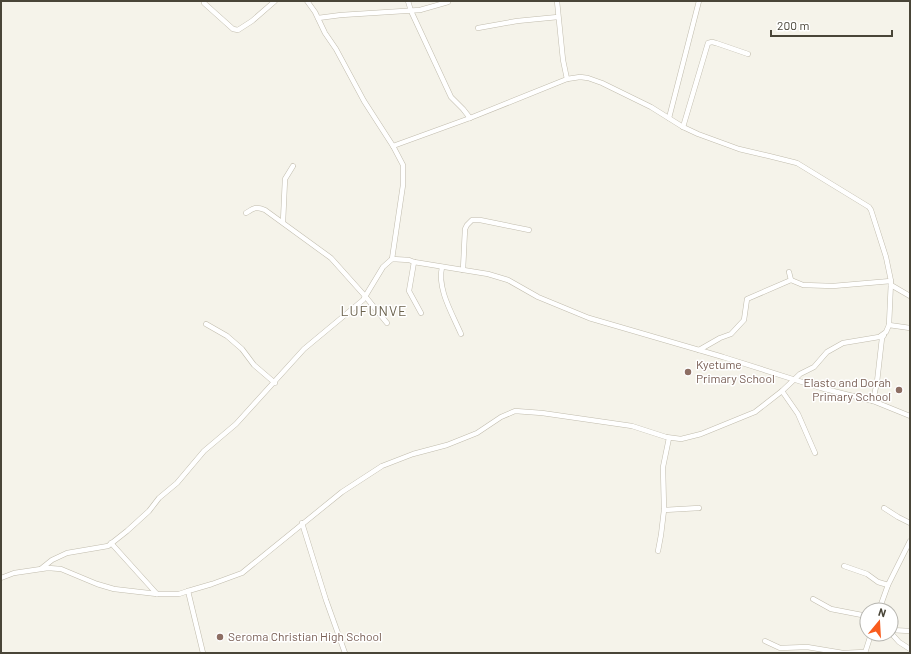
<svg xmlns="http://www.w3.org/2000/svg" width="911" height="654" font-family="Barlow,sans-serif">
	<rect width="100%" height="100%" fill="#f5f3ea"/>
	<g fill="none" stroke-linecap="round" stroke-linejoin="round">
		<!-- street casing -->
		<g stroke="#c1bcad" stroke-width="5.5">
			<g id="street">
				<path d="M307 1 315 12 325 33 336 49 364 101 393 146 403 165V185L392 259"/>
				<path d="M408 1 411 11 451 97 463 109 470 118"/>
				<path d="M557 1 563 60 567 79"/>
				<path d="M204 3 233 29 238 30 252 21 275 1"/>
				<path d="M318 18 341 15 420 10 448 2"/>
				<path d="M478 28 517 21 558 17"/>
				<path d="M669 118 699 1"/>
				<path d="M683 127 708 43 712 42 716 43 748 54"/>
				<path d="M393 146 470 118 567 79 580 77 588 78 602 83 651 107 683 127 698 134 739 149 769 156 797 163 869 207 871 210 886 257 891 281 889 325"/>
				<path d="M246 213C254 208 256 206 265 210L331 258 365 296 387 323"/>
				<path d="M283 222 285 179 293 166"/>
				<path d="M414 262 409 291 421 313"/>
				<path d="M442 267C437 289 452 313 461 334"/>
				<path d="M463 270 465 229 467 225 472 220H480L529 230"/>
				<path d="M789 272 791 280 803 285 833 286 891 281"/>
				<path d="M891 285 910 296"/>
				<path d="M206 324 227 336 242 349 254 365 275 383"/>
				<path d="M699 350 720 338 731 334 744 320 747 299 791 280"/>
				<path d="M782 391 798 414 815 453"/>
				<path d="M873 401 877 382 882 338 884 335"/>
				<path d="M884 508 898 517 910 523"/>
				<path d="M664 510 699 508"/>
				<path d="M302 523 326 600 345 653"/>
				<path d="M111 543 157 594"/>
				<path d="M658 551 661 535 664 510 663 467 669 438"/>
				<path d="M844 566 867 574 878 582 888 585"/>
				<path d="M42 568 52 560 67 553 108 546 127 531 149 511 159 498 177 483 204 451 236 424 304 349 363 300 383 267 392 259 409 260 414 262 488 274 508 280 538 297 589 318 723 357 821 388 873 401 910 416"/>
				<path d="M1 578 14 573 48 568 61 569 97 584 114 589 157 594H179L188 591 212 584 242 573 342 492 382 466 413 454 447 445 477 433 501 417 515 411 542 413 632 426 666 437 681 439 701 434 755 412 782 391 800 374 814 367 827 352 843 343 879 337 886 332 889 325 910 328"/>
				<path d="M188 591 203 653"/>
				<path d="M813 599 831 609 867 616"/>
				<path d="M879 610 888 585 910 541"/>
				<path d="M891 630 910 631"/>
				<path d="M891 633 899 642 910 649"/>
				<path d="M765 641 780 648 807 647 843 653 865 652"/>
				<path d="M865 653 871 634"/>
			</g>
		</g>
		<!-- street -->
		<use href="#street" stroke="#fff" stroke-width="4.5"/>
	</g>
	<!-- markers -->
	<g fill="#8d6e63" stroke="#fff" stroke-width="1.5">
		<circle cx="688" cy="372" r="4"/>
		<circle cx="899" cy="390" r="4"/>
		<circle cx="220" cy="637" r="4"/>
	</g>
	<g text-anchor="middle" stroke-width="3" stroke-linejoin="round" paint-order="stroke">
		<!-- education labels -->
		<g font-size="12" fill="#785e54" stroke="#fff" text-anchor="start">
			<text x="696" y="369">Kyetume<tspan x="696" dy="14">Primary School</tspan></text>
			<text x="891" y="387" text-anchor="end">Elasto and Dorah<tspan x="891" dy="14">Primary School</tspan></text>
			<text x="228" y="641">Seroma Christian High School</text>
		</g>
		<!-- quarter labels -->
		<g font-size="14" letter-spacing="1" fill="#6c644f" stroke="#fff">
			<text x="374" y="316">LUFUNVE</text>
		</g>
	</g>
	<!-- border -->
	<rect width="911" height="654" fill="none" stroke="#494538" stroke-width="4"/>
	<!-- north arrow -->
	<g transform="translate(879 622) rotate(18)"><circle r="19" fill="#ffffff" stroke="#b6b5af"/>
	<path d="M0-3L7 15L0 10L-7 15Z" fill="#f95c1d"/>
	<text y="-6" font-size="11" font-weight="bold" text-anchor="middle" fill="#494538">N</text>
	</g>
	<!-- scale -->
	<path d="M771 30v6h121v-6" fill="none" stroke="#494538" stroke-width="2"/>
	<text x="777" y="30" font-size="12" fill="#494538" stroke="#ffffff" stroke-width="3" paint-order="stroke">200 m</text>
</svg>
